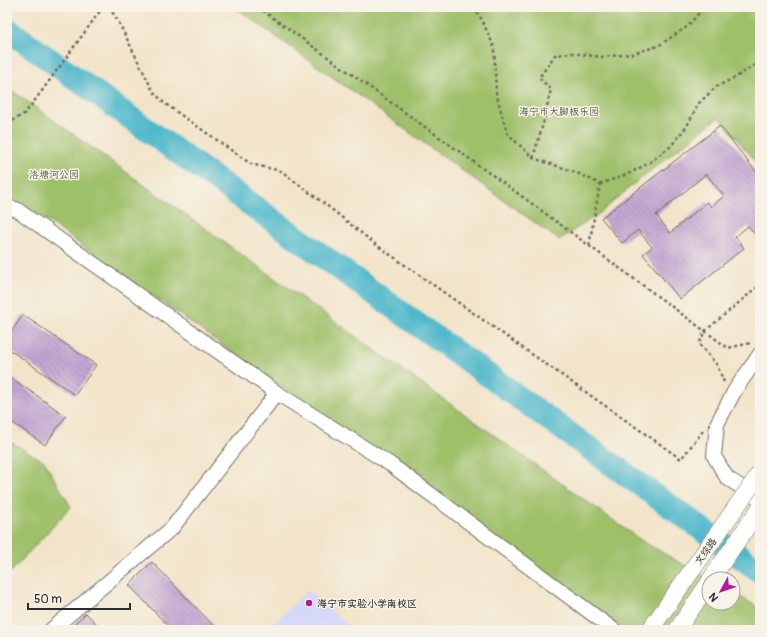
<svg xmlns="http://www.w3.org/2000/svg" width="767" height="637" font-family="Pangolin,'LXGW WenKai TC',sans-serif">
	<defs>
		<pattern id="building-back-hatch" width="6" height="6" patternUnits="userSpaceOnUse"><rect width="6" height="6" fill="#c2a4d2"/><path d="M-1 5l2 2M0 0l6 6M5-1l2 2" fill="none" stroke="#9e86ab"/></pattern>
	</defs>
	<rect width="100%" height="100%" fill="#f7f3e8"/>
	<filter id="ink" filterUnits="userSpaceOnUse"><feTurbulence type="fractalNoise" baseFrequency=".025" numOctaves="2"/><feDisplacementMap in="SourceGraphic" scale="8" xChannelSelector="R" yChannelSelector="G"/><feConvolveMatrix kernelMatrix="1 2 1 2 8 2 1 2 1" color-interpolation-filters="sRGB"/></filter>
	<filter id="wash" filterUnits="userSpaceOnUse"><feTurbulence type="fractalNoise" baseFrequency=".012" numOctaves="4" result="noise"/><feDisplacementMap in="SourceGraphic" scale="16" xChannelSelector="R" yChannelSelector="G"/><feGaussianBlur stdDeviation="0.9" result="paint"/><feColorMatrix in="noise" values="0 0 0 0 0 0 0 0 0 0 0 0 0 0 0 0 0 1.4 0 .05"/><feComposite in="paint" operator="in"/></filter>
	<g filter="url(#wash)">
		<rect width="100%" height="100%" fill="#f2e4c9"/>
		<!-- built -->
		<path fill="#d4d8f9" d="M308 590 353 630H267Z"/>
		<!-- green -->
		<g fill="#9ec069" stroke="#64764a">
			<path d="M235 7H760V167L719 117 641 178 600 213 559 240Z"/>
			<path d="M7 87 642 541 709 579V603H733V593L760 608V630H623L618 625 22 203 7 202Z"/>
			<path d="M7 440 44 461 71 507 7 576Z"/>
		</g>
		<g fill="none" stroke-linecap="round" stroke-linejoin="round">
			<!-- river -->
			<path stroke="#4eb8cb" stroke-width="24" d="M7 29 760 571"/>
		</g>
		<g id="blocks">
			<!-- building -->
			<g fill="url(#building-back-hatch)" fill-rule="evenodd">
				<path d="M720 126 760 177V240L748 226 735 237 744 248 680 299 643 254 652 247 638 230 622 243 601 218ZM706 174 724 196 711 207 707 202 670 233 656 215Z"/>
				<path d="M23 315 96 365 75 395 7 348V338Z"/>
				<path d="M7 375 66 416 45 445 7 419Z"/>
				<path d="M152 562 218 630H172L129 585Z"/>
				<path d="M86 613 102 630H68Z"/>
			</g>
		</g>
	</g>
	<g filter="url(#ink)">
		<use href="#blocks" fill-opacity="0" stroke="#716c62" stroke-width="1"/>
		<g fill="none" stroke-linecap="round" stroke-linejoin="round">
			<!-- minor casing -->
			<g stroke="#716c62" stroke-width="16">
				<g id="minor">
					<path d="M7 208 16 209 277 393 390 464 614 630"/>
					<path d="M760 354 735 390 717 424 714 456 727 478 760 499"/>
					<path d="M51 630 172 528 277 393"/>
				</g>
			</g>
			<!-- major casing -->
			<g stroke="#716c62" stroke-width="18">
				<g id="major">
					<path d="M711 579 760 508"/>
					<path d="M677 630 709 583"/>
				</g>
			</g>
			<!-- path -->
			<g stroke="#716c62" stroke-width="2.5" stroke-dasharray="3 3" stroke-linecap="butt">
				<path d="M81 7H83"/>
				<path d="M109 7 118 21 153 91 164 103 251 164 281 171 330 208 375 244 681 459 703 431"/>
				<path d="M258 7 527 200 728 348 751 343"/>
				<path d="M473 7 482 20 494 47 496 93 507 133 533 158 575 172 600 184 589 246"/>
				<path d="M758 7 760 8"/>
				<path d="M7 124 24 114 36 99 103 7"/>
				<path d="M533 158 543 124 551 89 539 78 555 55 572 53 601 57 631 54 658 46 688 26 704 7"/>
				<path d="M600 184 628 174 649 163 671 146 687 126 699 103 716 87 736 77 756 64 760 61"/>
				<path d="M724 382 717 365 699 344 705 331 760 285"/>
			</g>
			<!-- minor -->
			<use href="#minor" stroke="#fff" stroke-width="14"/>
			<!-- major -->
			<use href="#major" stroke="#fff" stroke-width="17"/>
			<!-- major-bridge casing -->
			<g stroke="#716c62" stroke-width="18" stroke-linecap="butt">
				<path id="major-bridge" d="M650 630 760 473"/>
			</g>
			<!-- major-bridge -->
			<use href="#major-bridge" stroke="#fff" stroke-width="17"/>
		</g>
	</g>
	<!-- markers -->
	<circle fill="#b5179e" stroke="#f7f3e8" stroke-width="1.5" cx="309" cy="603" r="4"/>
	<g text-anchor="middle" stroke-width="3" stroke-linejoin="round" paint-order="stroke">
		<!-- park labels -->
		<g font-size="10" fill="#4e583e" stroke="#f7f3e8">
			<text x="559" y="115">海宁市大脚板乐园</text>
			<text x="54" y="178">洛塘河公园</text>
		</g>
		<!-- street labels -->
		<g font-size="10" fill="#2b2b2b" stroke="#f7f3e8">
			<text transform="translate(705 551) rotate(-55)" y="4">文综路</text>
		</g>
		<!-- poi labels -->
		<g font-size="10" font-weight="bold" fill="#2b2b2b" stroke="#f7f3e8" text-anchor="start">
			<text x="317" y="607">海宁市实验小学南校区</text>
		</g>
	</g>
	<!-- margin -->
	<rect width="767" height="637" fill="none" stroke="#f7f3e8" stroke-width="24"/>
	<!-- north arrow -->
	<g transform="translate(721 591) rotate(230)"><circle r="19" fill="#f7f3e8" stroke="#a5a39c"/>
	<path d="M0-3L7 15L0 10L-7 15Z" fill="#b5179e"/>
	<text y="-6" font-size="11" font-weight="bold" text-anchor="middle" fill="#2b2b2b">N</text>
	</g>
	<!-- scale -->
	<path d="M28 603v6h102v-6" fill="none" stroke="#2b2b2b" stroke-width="2"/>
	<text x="34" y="603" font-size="12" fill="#2b2b2b" stroke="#f7f3e8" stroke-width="3" paint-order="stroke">50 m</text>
</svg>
